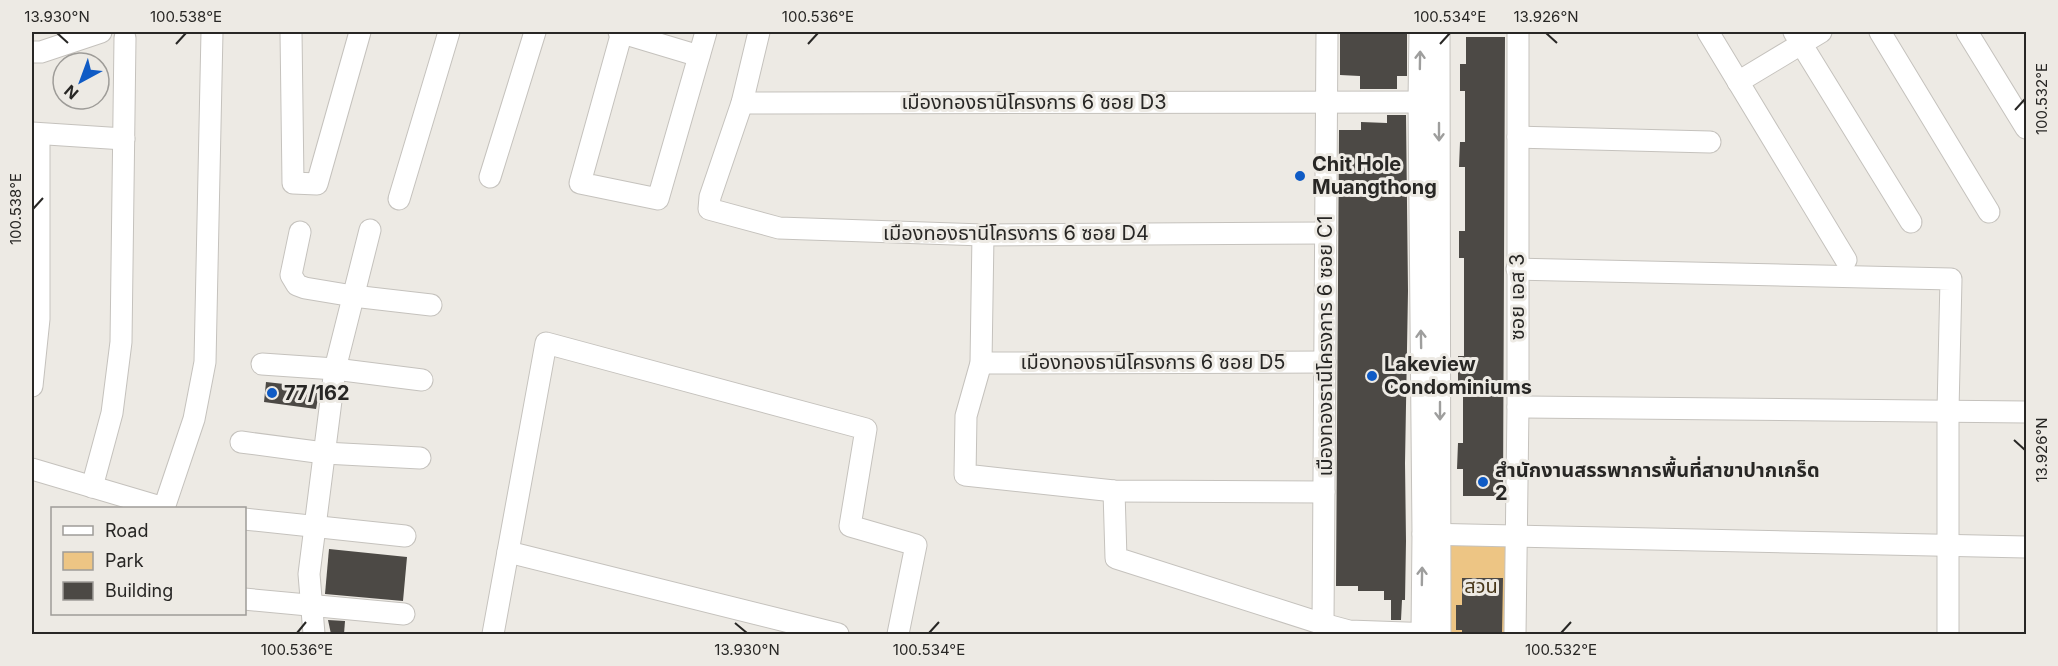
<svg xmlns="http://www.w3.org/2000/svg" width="2058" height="666" font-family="Inter,'Noto Sans Thai',sans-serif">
	<rect width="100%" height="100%" fill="#edeae4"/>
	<!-- green -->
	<path fill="#edc584" d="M1448 536 1515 537 1514 634H1447Z"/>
	<!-- building -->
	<g fill="#4c4945">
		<path d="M1340 32H1407V76H1397V89H1360V76L1340 75Z"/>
		<path d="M1466 37H1505L1503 496H1463V469H1457L1458 443H1463V383H1458V356H1464V258H1459V231H1465V167H1459L1460 142H1465V91H1460V64H1466Z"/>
		<path d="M1387 115H1406L1408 291 1405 463 1406 541 1405 600H1402L1401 620H1391V600H1384V591H1358V586H1336L1339 130H1361V122L1387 123Z"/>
		<path d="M266 382 320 388 316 409 264 402Z"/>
		<path d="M329 549 407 557 403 601 325 594Z"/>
		<path d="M1462 578H1503L1502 634H1462V630H1456V605H1462Z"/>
		<path d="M328 620 345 621 344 634H331Z"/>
	</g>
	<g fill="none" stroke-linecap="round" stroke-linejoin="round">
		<!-- minor casing -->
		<g stroke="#c5c2bd" stroke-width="23">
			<g id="minor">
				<path d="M291 32 293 183 317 184 360 32"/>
				<path d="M619 32 699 56"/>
				<path d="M622 32 580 183 658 199 706 32"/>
				<path d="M759 32 742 103 710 197 709 209 779 228 983 235 1326 233"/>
				<path d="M1420 32 1419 101 1423 534 1422 634"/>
				<path d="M1439 32 1440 634"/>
				<path d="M1708 32 1846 260"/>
				<path d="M1794 32 1911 222"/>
				<path d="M1880 32 1989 212"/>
				<path d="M1967 32 2026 128"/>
				<path d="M32 52H41L101 32"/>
				<path d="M1738 82 1821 32"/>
				<path d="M742 103 1438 102"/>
				<path d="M32 133 124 139"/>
				<path d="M1518 137 1710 142"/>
				<path d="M490 177 535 32"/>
				<path d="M399 199 449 32"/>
				<path d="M300 232 291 275 297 285 305 288 353 296 431 305"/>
				<path d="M983 235 981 363 966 416 965 475 1114 491 1324 492"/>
				<path d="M1517 269 1951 279 1948 410V634"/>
				<path d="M981 363 1325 362"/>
				<path d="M262 364 335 369 422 380"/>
				<path d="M32 386 39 319V134"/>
				<path d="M1518 407 2026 412"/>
				<path d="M241 442 324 453 420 458"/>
				<path d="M32 469 164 508 194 419 205 362 212 32"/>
				<path d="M92 487 112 413 121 342 125 38"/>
				<path d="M1114 491 1116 558 1323 624 1349 631 1434 634"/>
				<path d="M244 519 405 536"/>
				<path d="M1423 534 2026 547"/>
				<path d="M508 552 838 634"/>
				<path d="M244 599 404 614"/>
				<path d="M1323 624 1327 32"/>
				<path d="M314 634 309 574 335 369 370 230"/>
				<path d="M493 634 546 343 866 429 850 526 916 545 898 634"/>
				<path d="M1515 634 1518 407V32"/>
			</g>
		</g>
		<!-- minor -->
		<use href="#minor" stroke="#fff" stroke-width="21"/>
	</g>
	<!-- one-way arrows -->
	<defs><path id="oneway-shaft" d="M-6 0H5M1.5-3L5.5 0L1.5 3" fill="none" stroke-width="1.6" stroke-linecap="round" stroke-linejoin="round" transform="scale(1.5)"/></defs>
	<g stroke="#9e9e9d">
		<use href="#oneway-shaft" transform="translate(1420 60) rotate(-89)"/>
		<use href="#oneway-shaft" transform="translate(1439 132) rotate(90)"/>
		<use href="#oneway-shaft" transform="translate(1421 339) rotate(-91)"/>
		<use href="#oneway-shaft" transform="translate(1440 411) rotate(90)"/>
		<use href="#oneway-shaft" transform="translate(1422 576) rotate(-89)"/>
	</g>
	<!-- ticks -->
	<path fill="none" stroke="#282725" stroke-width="2" d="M57 33 68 43M1546 33 1557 43M176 44 186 33M808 44 818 33M1440 44 1450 33M2015 110 2025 99M33 209 43 198M2014 440 2025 450M735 623 747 633M297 633 306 622M929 633 939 622M1561 633 1571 622"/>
	<!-- markers -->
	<g fill="#0f5bc5" stroke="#edeae4" stroke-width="2">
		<circle cx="1300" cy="176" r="6"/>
		<circle cx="1372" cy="376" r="6"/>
		<circle cx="272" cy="393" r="6"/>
		<circle cx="1483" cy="482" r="6"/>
	</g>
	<g text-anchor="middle" stroke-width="6" stroke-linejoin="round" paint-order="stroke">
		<!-- street labels -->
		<g font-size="20" fill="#282725" stroke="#edeae4">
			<text x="1034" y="109">เมืองทองธานีโครงการ 6 ซอย D3</text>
			<text x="1016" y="240">เมืองทองธานีโครงการ 6 ซอย D4</text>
			<text transform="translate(1517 297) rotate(-90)" y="7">ซอย เอส 3</text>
			<text transform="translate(1325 346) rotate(-90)" y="7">เมืองทองธานีโครงการ 6 ซอย C1</text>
			<text x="1153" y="369">เมืองทองธานีโครงการ 6 ซอย D5</text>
		</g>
		<!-- poi labels -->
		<g font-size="20" font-weight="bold" fill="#282725" stroke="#edeae4" text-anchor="start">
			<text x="1312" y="171">Chit Hole<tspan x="1312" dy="23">Muangthong</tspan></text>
			<text x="1384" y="371">Lakeview<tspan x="1384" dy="23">Condominiums</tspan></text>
			<text x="284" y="400">77/162</text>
			<text x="1495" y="477">สำนักงานสรรพาการพื้นที่สาขาปากเกร็ด<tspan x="1495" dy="23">2</tspan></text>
		</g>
		<!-- park labels -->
		<g font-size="20" fill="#48371a" stroke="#edeae4">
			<text x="1481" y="593">สวน</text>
		</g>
	</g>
	<!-- border -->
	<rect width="2058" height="666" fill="none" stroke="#edeae4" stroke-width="66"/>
	<!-- legend -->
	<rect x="51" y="507" width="195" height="108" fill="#edeae4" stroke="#9e9c98" stroke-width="1.5"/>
	<rect x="63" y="526" width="30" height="9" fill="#ffffff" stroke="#9e9c98" stroke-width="1.5"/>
	<text x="105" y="537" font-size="18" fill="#282725">Road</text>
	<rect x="63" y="552" width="30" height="18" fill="#edc584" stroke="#9e9c98" stroke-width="1.5"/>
	<text x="105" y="567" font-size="18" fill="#282725">Park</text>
	<rect x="63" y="582" width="30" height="18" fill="#4c4945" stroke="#9e9c98" stroke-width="1.5"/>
	<text x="105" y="597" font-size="18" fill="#282725">Building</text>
	<!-- north arrow -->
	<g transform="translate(81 81) rotate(221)"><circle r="28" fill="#edeae4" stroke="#9e9c98" stroke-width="1.5"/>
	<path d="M0-4.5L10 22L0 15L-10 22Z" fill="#0f5bc5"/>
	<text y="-9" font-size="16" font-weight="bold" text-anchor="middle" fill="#282725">N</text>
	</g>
	<rect x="33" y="33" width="1992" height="600" fill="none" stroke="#282725" stroke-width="2"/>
	<g font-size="15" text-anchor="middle" fill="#282725">
		<text x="57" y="22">13.930°N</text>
		<text x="186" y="22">100.538°E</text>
		<text x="818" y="22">100.536°E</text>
		<text x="1450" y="22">100.534°E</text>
		<text x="1546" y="22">13.926°N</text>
		<text transform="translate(2042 99) rotate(-90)" y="5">100.532°E</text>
		<text transform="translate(16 209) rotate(-90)" y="5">100.538°E</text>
		<text transform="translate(2042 450) rotate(-90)" y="5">13.926°N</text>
		<text x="297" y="655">100.536°E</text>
		<text x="747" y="655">13.930°N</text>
		<text x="929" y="655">100.534°E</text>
		<text x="1561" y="655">100.532°E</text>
	</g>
</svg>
